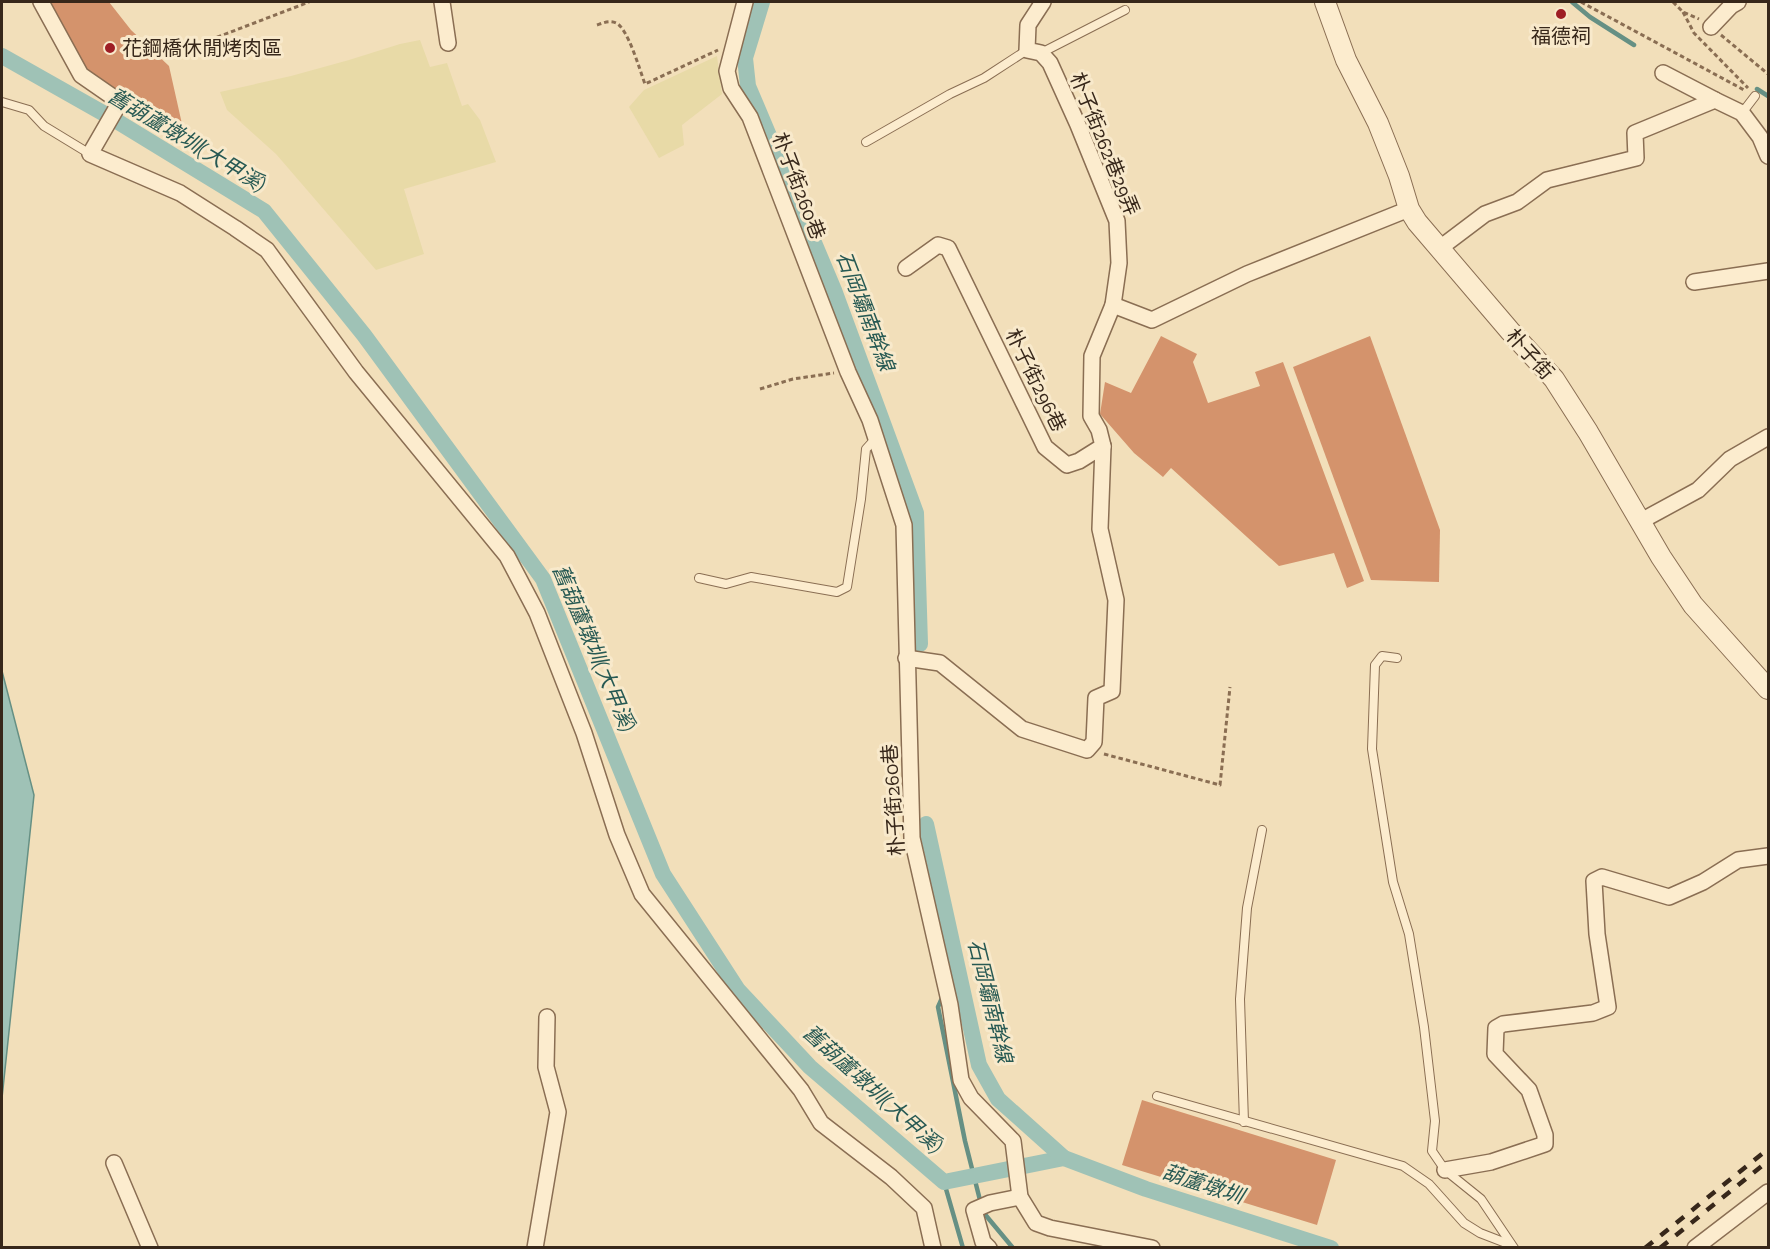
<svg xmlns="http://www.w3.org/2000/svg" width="1770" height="1249" font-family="'Zilla Slab','Noto Sans TC',serif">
	<rect width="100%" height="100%" fill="#f2dfba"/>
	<!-- farmland -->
	<g fill="#e8daa7">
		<path d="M420 40 430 67 447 63 462 106 468 104 480 120 496 162 404 189 424 254 376 270 276 154 227 110 220 92 291 76 349 60 400 44Z"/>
		<path d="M717 56 722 94 682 125 684 145 659 158 629 107 644 90Z"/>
	</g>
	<!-- water -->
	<path fill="#9fc2b6" stroke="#669084" stroke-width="1.5" d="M2 671 34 795 2 1098Z"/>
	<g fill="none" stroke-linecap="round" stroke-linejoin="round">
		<!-- stream -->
		<g stroke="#669084" stroke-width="4.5">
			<path d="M1572 2 1590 17 1634 45"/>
			<path d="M1757 89 1768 96"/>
			<path d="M942 998 938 1007 965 1141 983 1212 1013 1248"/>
			<path d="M944 1182 963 1248"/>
		</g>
		<!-- canal -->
		<g stroke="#9fc2b6" stroke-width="16">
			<path d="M762 2 745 58 748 86 834 290 916 513 920 644"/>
			<path d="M2 56 110 117 264 211 364 335 543 579 663 874 738 990 810 1067 944 1182 1064 1158"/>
			<path d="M926 824 979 1065 998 1099 1064 1158 1146 1189 1331 1248"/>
		</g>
	</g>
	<!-- building -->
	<g fill="#d4936c">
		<path d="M45 2H109L131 30 169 66 182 124 138 111 81 68Z"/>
		<path d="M1161 336 1197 354 1193 362 1208 403 1260 386 1255 372 1283 362 1364 581 1347 588 1334 553 1279 566 1171 468 1163 477 1134 453 1100 414 1105 382 1131 393Z"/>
		<path d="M1370 336 1440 530 1439 582 1371 580 1293 367Z"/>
		<path d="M1142 1100 1336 1160 1317 1225 1122 1165Z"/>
	</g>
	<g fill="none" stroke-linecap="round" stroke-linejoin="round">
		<!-- service casing -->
		<g stroke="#8a6e53" stroke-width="10">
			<g id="service">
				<path d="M1041 53 1125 10"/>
				<path d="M2 102 29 110 44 126 90 154"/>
				<path d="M1742 113 1755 96"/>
				<path d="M866 142 950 94 984 78 1027 50"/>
				<path d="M699 578 726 584 751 577 837 592 847 587 861 499 866 449 875 439"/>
				<path d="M1397 658 1382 656 1375 665 1372 749 1393 882 1409 934 1424 1027 1435 1121 1432 1151 1445 1170 1481 1199 1514 1248"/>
				<path d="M1157 1096 1403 1166 1429 1184 1464 1223 1480 1233 1511 1245"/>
				<path d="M1244 1122 1240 999 1247 908 1262 830"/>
			</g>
		</g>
		<!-- minor casing -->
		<g stroke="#8a6e53" stroke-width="18">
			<g id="minor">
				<path d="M41 2 81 75 120 102 90 154 180 193 235 228 267 250 356 372 507 556 537 613 584 733 617 835 642 894 801 1090 821 1123 891 1177 924 1208 933 1248"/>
				<path d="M442 2 448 43"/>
				<path d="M745 2 727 71 731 88 750 117 848 372 870 420 904 525 912 838 950 1005 961 1080 971 1098 1013 1141 1020 1197 1036 1223 1050 1228 1152 1248"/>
				<path d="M1043 2 1028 25 1027 50 1041 53 1050 63 1078 125 1117 221 1119 263 1113 305"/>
				<path d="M1711 27 1731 6 1738 2"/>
				<path d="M1663 73 1715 100"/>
				<path d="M1440 248 1485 214 1517 202 1547 180 1636 158 1635 133 1715 100 1742 113 1760 137 1768 156"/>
				<path d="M906 268 938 245 948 248 1045 447 1067 465 1079 461 1103 446 1099 430 1091 416 1092 356 1113 305 1152 320 1247 274 1409 209"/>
				<path d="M1694 282 1768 271"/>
				<path d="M1641 521 1698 490 1730 459 1768 437"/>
				<path d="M906 658 940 663 1022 729 1087 750 1094 742 1096 698 1112 691 1116 600 1100 529 1103 446"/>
				<path d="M114 1163 150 1248"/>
				<path d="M1445 1170 1491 1162 1545 1144V1135L1529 1090 1495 1054 1496 1028 1503 1024 1593 1013 1608 1007 1597 934 1594 881 1602 877 1669 897 1703 882 1738 860 1768 856"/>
				<path d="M535 1248 558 1112 546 1067 547 1017"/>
				<path d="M989 1248 983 1242 974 1210 990 1203 1020 1197"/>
				<path d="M1695 1248 1768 1192"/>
			</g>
		</g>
		<!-- tertiary casing -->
		<g stroke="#8a6e53" stroke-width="22">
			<path id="tertiary" d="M1325 2 1346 60 1378 123 1399 176 1409 209 1417 222 1510 331 1554 379 1588 432 1661 557 1693 605 1768 689"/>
		</g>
		<!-- path -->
		<g stroke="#8a6e53" stroke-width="3" stroke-dasharray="4.5 3" stroke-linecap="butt">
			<path d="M1581 2 1746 91"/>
			<path d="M1673 2 1683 12 1699 19"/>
			<path d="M1683 12 1694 33 1748 88"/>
			<path d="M597 25C603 23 609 20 616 23 628 28 640 71 645 84L718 50"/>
			<path d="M1721 35 1768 74"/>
			<path d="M189 48 309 2"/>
			<path d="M760 389 793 379 834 373"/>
			<path d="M1104 754 1220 785 1230 687"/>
		</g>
		<!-- service -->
		<use href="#service" stroke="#fcecce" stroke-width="8"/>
		<!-- minor -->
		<use href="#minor" stroke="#fcecce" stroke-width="15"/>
		<!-- tertiary -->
		<use href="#tertiary" stroke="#fcecce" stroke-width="20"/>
		<!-- rail -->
		<g stroke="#37271a" stroke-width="4.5" stroke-dasharray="10 10" stroke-linecap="butt">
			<path d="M1645 1248 1768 1149"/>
			<path d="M1660 1248 1768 1161"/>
		</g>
	</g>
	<!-- markers -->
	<g fill="#9e1e25" stroke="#f8e9cb" stroke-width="2">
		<circle cx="1561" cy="14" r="6"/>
		<circle cx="110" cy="48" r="6"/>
	</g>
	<g text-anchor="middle" stroke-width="6" stroke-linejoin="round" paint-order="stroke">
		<!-- poi labels -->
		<g font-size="20" fill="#37271a" stroke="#f8e9cb">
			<text x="1561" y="43">福德祠</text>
			<text x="122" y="55" text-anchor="start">花鋼橋休閒烤肉區</text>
		</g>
		<!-- street labels -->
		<g font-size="20" fill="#37271a" stroke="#f8e9cb">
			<text transform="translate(1105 144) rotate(68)" y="7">朴子街262巷29弄</text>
			<text transform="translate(799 186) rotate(69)" y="7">朴子街260巷</text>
			<text transform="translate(1530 354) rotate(48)" y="7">朴子街</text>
			<text transform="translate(1036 380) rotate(64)" y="7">朴子街296巷</text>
			<text transform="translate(893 800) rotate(-94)" y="7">朴子街260巷</text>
		</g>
		<!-- water labels -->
		<g font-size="21" font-style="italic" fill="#275953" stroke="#f8e9cb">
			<text transform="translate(187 140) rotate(31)" y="7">舊葫蘆墩圳(大甲溪)</text>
			<text transform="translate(865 311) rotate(69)" y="7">石岡壩南幹線</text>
			<text transform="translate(594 648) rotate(67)" y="7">舊葫蘆墩圳(大甲溪)</text>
			<text transform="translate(990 1001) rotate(76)" y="7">石岡壩南幹線</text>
			<text transform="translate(873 1089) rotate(42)" y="7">舊葫蘆墩圳(大甲溪)</text>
			<text transform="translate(1203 1184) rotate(18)" y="7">葫蘆墩圳</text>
		</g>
	</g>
	<!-- border -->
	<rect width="1770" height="1249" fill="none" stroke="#37271a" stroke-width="6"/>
</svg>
